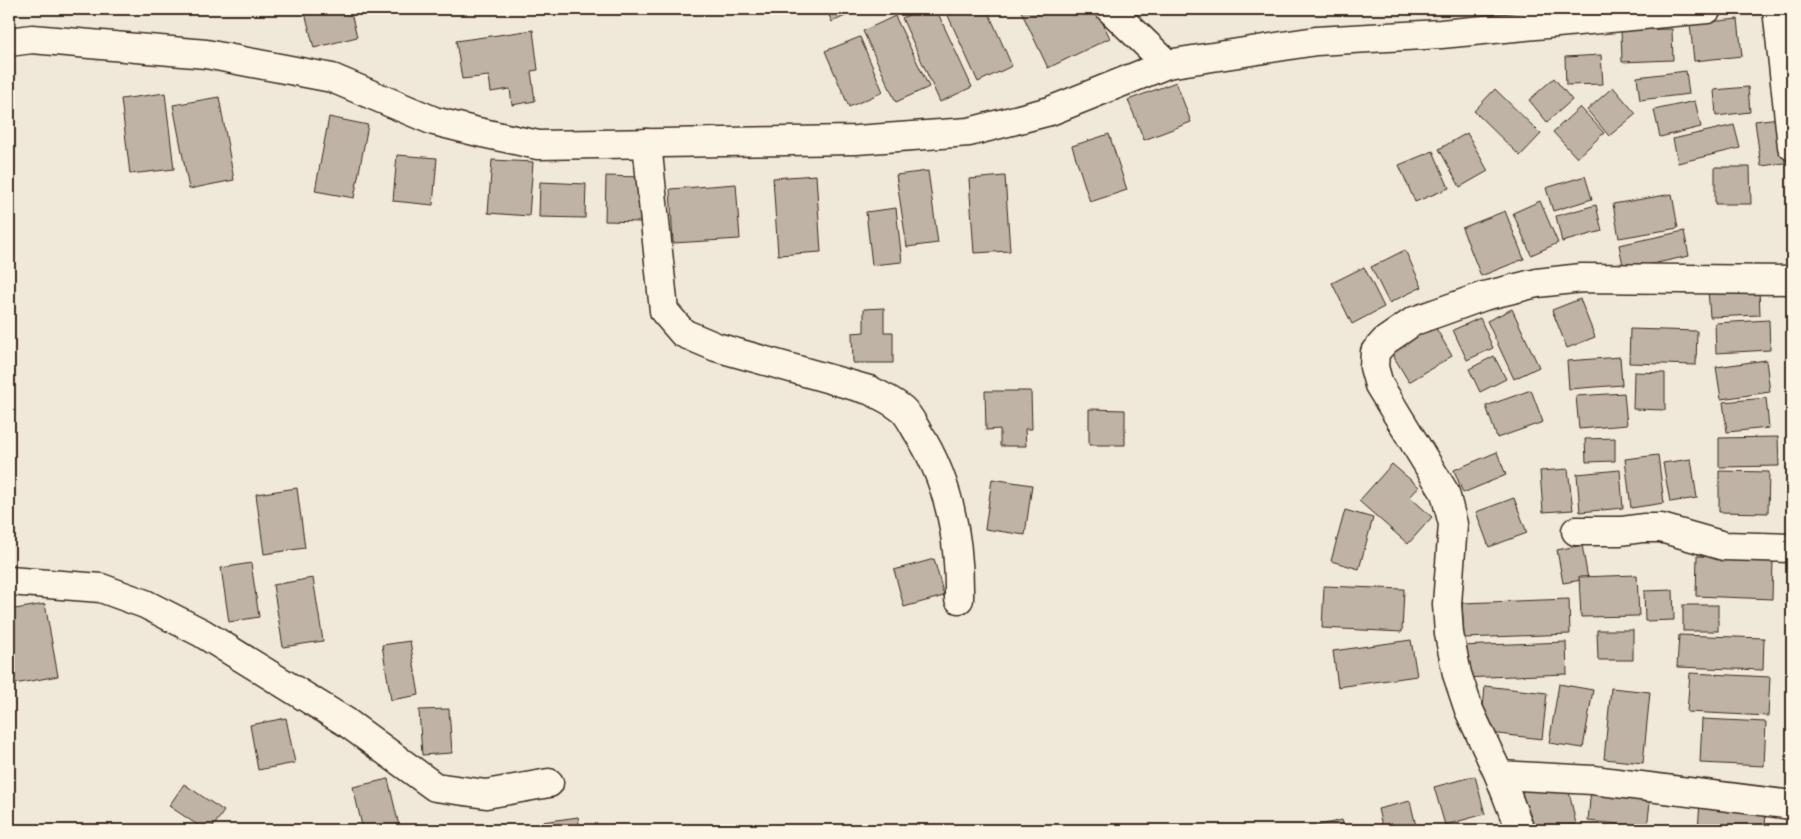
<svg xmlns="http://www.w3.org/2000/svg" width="1801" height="839" font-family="Caveat,sans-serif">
	<rect width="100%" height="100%" fill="#f0e9d9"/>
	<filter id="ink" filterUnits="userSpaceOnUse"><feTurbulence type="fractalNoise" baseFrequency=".02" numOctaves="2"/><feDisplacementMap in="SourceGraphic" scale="10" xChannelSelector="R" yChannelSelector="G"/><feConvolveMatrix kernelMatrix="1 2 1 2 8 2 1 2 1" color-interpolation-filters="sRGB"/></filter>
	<g filter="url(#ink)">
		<!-- building -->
		<g fill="#beb3a4" stroke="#3b2a1e">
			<path d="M304 9H350L357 37 314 48Z"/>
			<path d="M826 9H861L832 22Z"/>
			<path d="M922 9H936L972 87 940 102 902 18Z"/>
			<path d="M945 9H987L1012 66 978 82Z"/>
			<path d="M1020 9H1096L1110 38 1048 68Z"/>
			<path d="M895 16 929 87 896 102 863 31Z"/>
			<path d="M1738 19 1742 56 1694 61 1690 24Z"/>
			<path d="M1672 29 1673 60 1622 62 1621 30Z"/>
			<path d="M533 30 538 70 531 71 535 101 512 105 510 89 491 92 489 76 462 79 456 41Z"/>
			<path d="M860 37 883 92 849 107 825 51Z"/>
			<path d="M1601 55 1603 84 1566 85 1565 57Z"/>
			<path d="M1686 71 1689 94 1640 100 1637 77Z"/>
			<path d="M1554 78 1572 100 1547 122 1529 100Z"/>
			<path d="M1176 82 1191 122 1144 140 1128 100Z"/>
			<path d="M1613 87 1636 114 1609 136 1587 110Z"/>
			<path d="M1748 87 1750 112 1716 116 1714 90Z"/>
			<path d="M1495 89 1541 134 1520 156 1474 111Z"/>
			<path d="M165 93 174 169 130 174 121 99Z"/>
			<path d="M219 97 234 180 189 189 173 105Z"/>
			<path d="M1695 101 1701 127 1660 137 1654 110Z"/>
			<path d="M1580 107 1604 133 1577 158 1553 132Z"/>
			<path d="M329 117 368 125 354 198 315 191Z"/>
			<path d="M1779 118 1785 163 1761 166 1755 121Z"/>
			<path d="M1734 125 1740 148 1678 163 1673 139Z"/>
			<path d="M1467 133 1488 171 1460 187 1439 149Z"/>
			<path d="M1109 134 1127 190 1090 202 1072 146Z"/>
			<path d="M1433 151 1449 188 1415 202 1399 165Z"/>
			<path d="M397 155 437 158 433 205 393 201Z"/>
			<path d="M492 160 533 162 529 216 488 213Z"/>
			<path d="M1715 167H1750L1751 204H1715Z"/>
			<path d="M928 171 938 243 907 247 896 175Z"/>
			<path d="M816 175 821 252 778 255 773 178Z"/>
			<path d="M606 176 642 177 640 222 605 221Z"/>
			<path d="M1005 176 1010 251 974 253 969 179Z"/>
			<path d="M1585 176 1592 199 1553 211 1546 188Z"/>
			<path d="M540 182 586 184 585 218 539 217Z"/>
			<path d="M736 184 740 239 673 243 670 189Z"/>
			<path d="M1672 194 1678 228 1619 238 1613 204Z"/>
			<path d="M1540 201 1558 243 1531 255 1513 213Z"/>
			<path d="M1596 205 1602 231 1562 242 1556 216Z"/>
			<path d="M896 208 902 262 872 265 866 212Z"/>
			<path d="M1505 211 1524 259 1481 276 1462 228Z"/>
			<path d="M1684 231 1689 256 1624 270 1619 245Z"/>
			<path d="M1405 250 1422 287 1389 303 1371 267Z"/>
			<path d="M1364 267 1384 307 1352 324 1332 283Z"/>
			<path d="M1759 288 1760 315 1710 317 1708 290Z"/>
			<path d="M1580 299 1595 337 1567 348 1552 310Z"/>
			<path d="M884 308V332H893V363H853L852 333 864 332V309Z"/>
			<path d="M1512 309 1539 367 1514 379 1487 321Z"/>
			<path d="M1480 318 1493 348 1467 360 1453 330Z"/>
			<path d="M1769 320 1770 350 1716 353 1715 323Z"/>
			<path d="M1433 323 1452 356 1409 382 1389 349Z"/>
			<path d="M1630 329 1697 331 1696 365 1629 363Z"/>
			<path d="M1494 356 1506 379 1480 392 1469 369Z"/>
			<path d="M1620 357 1622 385 1569 389 1567 361Z"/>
			<path d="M1766 360 1770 392 1721 399 1716 367Z"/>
			<path d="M1634 372 1665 373V410L1633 409Z"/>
			<path d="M1531 390 1543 422 1497 438 1486 406Z"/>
			<path d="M985 391H1031L1032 429H1025L1026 446H1000V429L986 430Z"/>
			<path d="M1624 393 1627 425 1579 429 1576 396Z"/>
			<path d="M1766 398 1769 428 1727 432 1723 402Z"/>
			<path d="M1089 409 1125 410V445H1089Z"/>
			<path d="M1778 437 1779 466 1719 467V438Z"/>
			<path d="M1615 438V461L1586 462 1585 439Z"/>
			<path d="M1497 452 1506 475 1463 493 1454 470Z"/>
			<path d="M1658 455 1664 503 1631 508 1625 459Z"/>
			<path d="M1691 459 1697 498 1670 502 1663 463Z"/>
			<path d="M1392 464 1419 487 1410 497 1432 517 1408 544 1359 501Z"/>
			<path d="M1568 469 1573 510 1543 512 1540 471Z"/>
			<path d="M1620 470 1623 508 1580 512 1577 474Z"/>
			<path d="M1719 471 1769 472 1768 513 1719 512Z"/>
			<path d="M992 479 1032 485 1025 535 985 529Z"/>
			<path d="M297 488 305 548 264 554 256 494Z"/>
			<path d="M1514 498 1527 533 1489 547 1476 512Z"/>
			<path d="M1345 510 1373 518 1359 569 1331 561Z"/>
			<path d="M1582 545 1588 579 1563 583 1557 550Z"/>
			<path d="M1697 556 1773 559 1772 599 1696 596Z"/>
			<path d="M934 559 944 596 904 607 894 570Z"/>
			<path d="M251 563 259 617 229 622 221 568Z"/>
			<path d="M1637 575 1639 616 1581 617 1579 577Z"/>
			<path d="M313 578 323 641 283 647 273 585Z"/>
			<path d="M1324 586 1404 589 1402 632 1322 628Z"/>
			<path d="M1673 590 1674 620 1645 621 1644 591Z"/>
			<path d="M1569 599 1570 634 1464 638 1462 603Z"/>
			<path d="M45 604 58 676 9 685V610Z"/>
			<rect x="1683" y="605" width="35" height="26"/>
			<path d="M1597 630H1633V660H1598Z"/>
			<path d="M1679 635 1764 638 1763 670 1677 667Z"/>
			<path d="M1411 640 1417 676 1338 687 1333 651Z"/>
			<path d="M410 641 419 695 391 700 382 645Z"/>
			<path d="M1566 642 1567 674 1460 678 1459 646Z"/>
			<path d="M1690 673 1770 677 1768 716 1687 712Z"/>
			<path d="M1559 684 1593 690 1583 748 1549 743Z"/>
			<path d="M1485 686 1547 693 1542 739 1481 732Z"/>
			<path d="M1611 688 1650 692 1643 763 1604 759Z"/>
			<path d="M449 709 452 753 422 755 419 710Z"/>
			<path d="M286 718 295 763 258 770 250 725Z"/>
			<path d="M1702 719 1766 722 1764 766 1700 763Z"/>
			<path d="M1475 776 1485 814 1445 825 1434 787Z"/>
			<path d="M388 779 400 830H363L353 787Z"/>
			<path d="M1567 782 1576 824 1547 830H1530L1522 791Z"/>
			<path d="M184 784 224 811 211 830H205L169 806Z"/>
			<path d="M1591 789 1651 795 1647 827 1588 821Z"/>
			<path d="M1410 801 1417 830H1383L1378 809Z"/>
			<path d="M1700 802 1766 806 1765 830H1698Z"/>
			<path d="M578 817 580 830H543L542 822Z"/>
			<path d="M1342 820 1345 830H1307V828Z"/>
		</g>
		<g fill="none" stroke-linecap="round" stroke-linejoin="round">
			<!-- street casing -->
			<g stroke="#3b2a1e" stroke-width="31">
				<g id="street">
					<path d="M1110 9 1167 64"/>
					<path d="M1777 9 1792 146"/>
					<path d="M9 42 32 39 206 54 332 78 434 121 478 132 538 145 856 140 969 132 1050 111 1167 64 1316 41 1441 34 1707 9"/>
					<path d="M647 143 664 311 683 333 716 347 869 390C880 395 892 401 902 409 908 414 913 424 917 431 949 480 960 541 959 599"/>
					<path d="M1576 531H1621L1643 528H1661L1724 546 1792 548"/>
					<path d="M9 581 101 588 145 604 202 633 346 722 435 787 486 794 549 783"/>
					<path d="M1499 775 1593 780 1792 805"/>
					<path d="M1520 830 1499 775 1469 710 1457 674 1449 634 1447 604 1453 524 1445 493 1379 385 1374 367 1375 352 1385 341 1414 321 1484 296 1537 283 1582 278 1792 280"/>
				</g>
			</g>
			<!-- street -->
			<use href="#street" stroke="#fcf5e5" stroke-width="28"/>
		</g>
	</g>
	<!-- margin -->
	<rect width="1801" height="839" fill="none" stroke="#fcf5e5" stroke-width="30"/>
	<rect x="15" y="15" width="1771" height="809" fill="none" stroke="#3b2a1e" stroke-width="2" filter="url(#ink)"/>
</svg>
